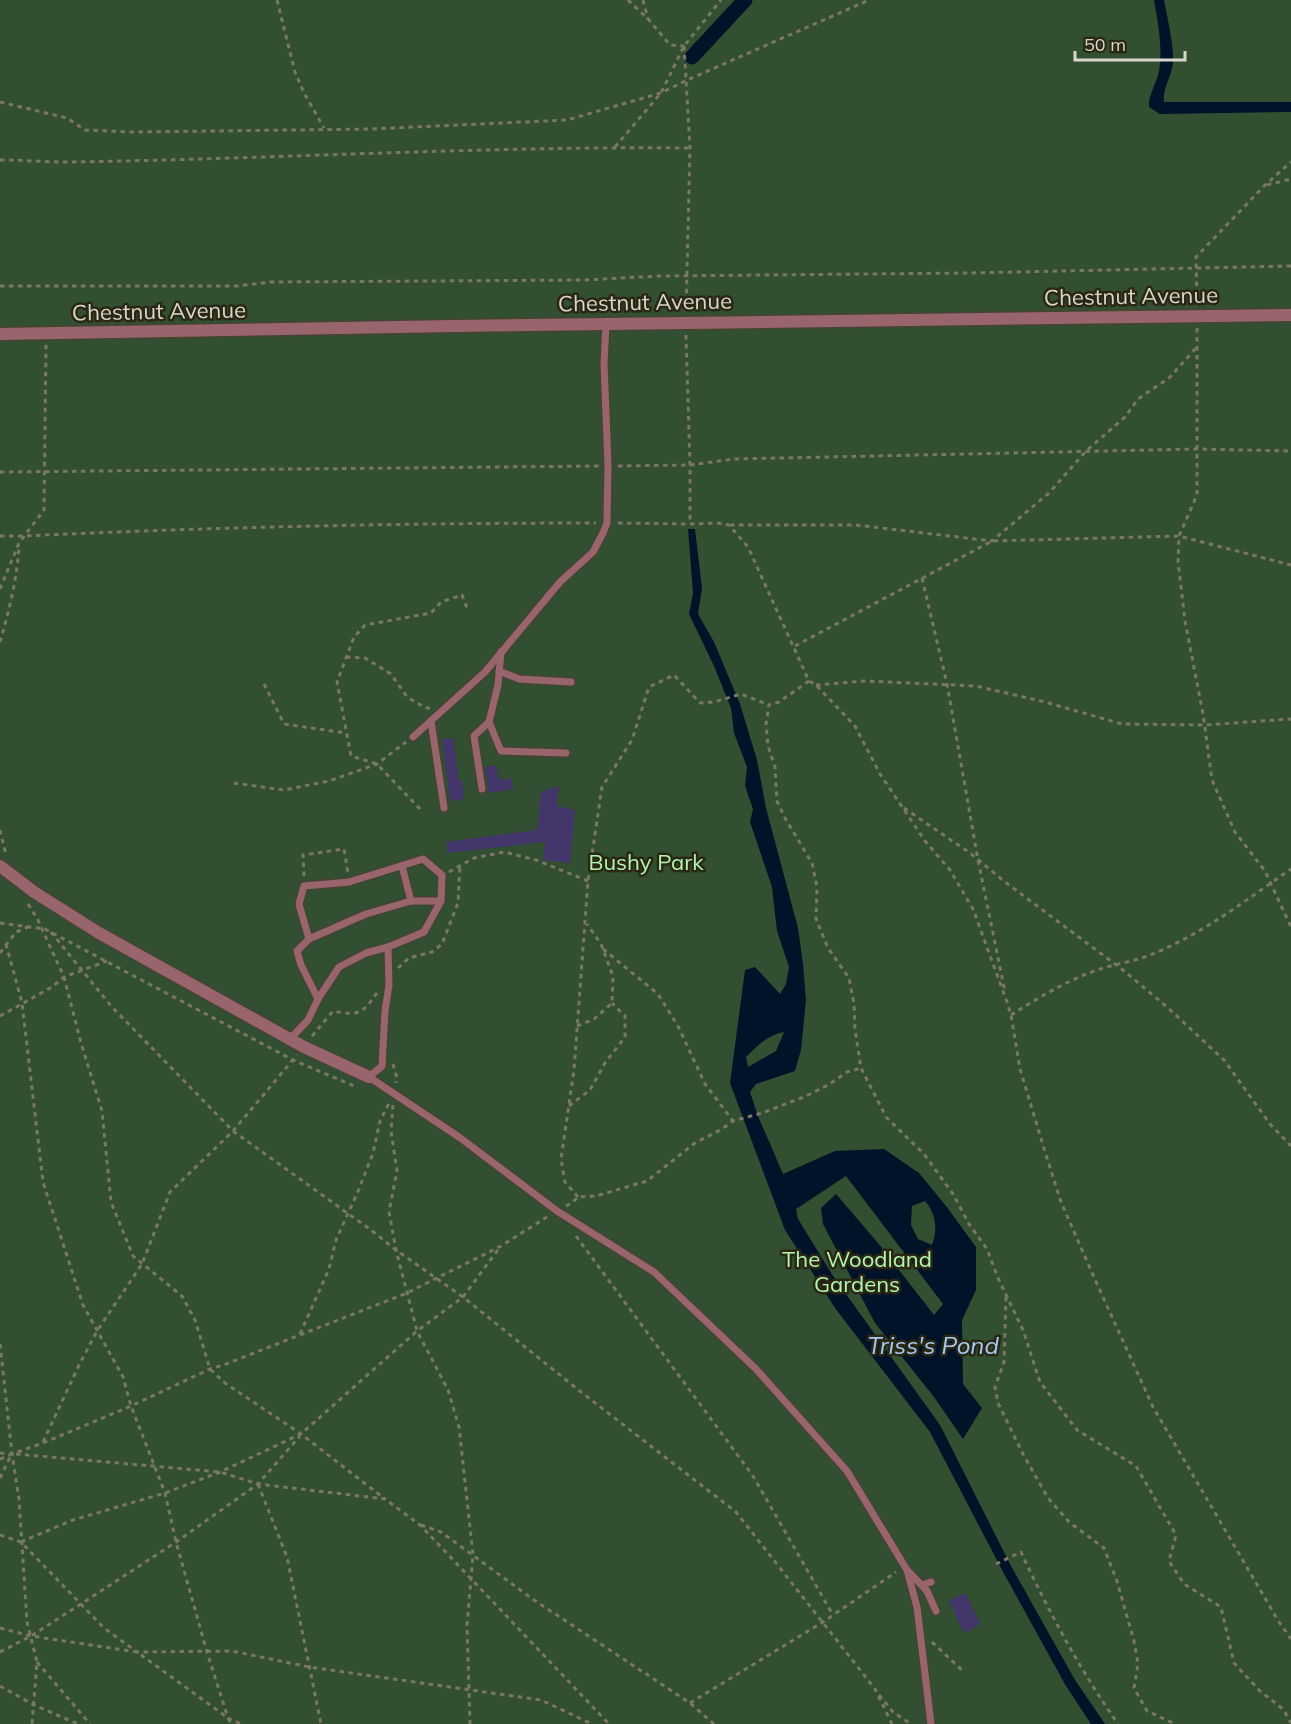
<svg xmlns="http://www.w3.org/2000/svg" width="1291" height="1724" font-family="Mulish,sans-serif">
	<rect width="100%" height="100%" fill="#2b2715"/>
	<!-- green -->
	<rect fill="#324f31" x="0" y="0" width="1291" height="1724"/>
	<!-- water -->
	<g fill="#001328" fill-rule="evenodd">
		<path d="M1154 0H1164C1167 16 1174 46 1173 61 1173 75 1162 88 1164 102H1291V112L1160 114 1149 107C1148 95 1157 83 1159 71 1163 47 1158 24 1154 0Z"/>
		<path d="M688 529H695L702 588 698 614 714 642 740 704 757 760 766 808 798 928 803 964 806 1000 801 1050 795 1071 756 1084 750 1092 758 1116 783 1174 835 1151 884 1149 919 1173 946 1206 976 1247V1290L962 1320 963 1384 982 1408 963 1439 934 1397 875 1323 823 1224 821 1208 836 1194 878 1243 934 1315 943 1304 846 1176 796 1209 798 1219 833 1276 940 1425 1011 1566 1075 1680 1105 1724H1091L1066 1686 1002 1570 930 1432 835 1308 785 1230 730 1083 745 970 755 967 780 994 786 984 789 967 777 931 772 887 750 822 753 809 745 786 747 767 734 733 731 708 714 666 689 614 693 593ZM784 1032 776 1051 748 1067 746 1057C758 1045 768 1035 784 1032ZM925 1201C936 1214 938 1229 932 1245L918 1239 911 1225 912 1206Z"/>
	</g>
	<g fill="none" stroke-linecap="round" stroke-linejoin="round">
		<!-- canal -->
		<path stroke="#001328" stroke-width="15" d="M692 57 745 0"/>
	</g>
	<!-- building -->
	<g fill="#42366b">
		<path d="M453 738 459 781 462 780 464 799 450 801 442 739Z"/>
		<path d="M496 765 499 780 511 778 513 789 489 793 485 767Z"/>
		<path d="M559 786 557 806 575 810 570 863 543 860 545 842 448 853 446 842 537 830 541 792Z"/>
		<path d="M965 1593 980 1624 964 1633 949 1601Z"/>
	</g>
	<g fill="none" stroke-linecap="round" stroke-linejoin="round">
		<!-- lane casing -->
		<g stroke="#474332" stroke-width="10">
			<g id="lane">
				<path d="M499 671 519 679 571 682"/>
				<path d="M431 721 444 808"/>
				<path d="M489 722 501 751 566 753"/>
				<path d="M413 737 485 672 560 582 593 552 603 533 607 523 608 466 604 363 606 324"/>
				<path d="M482 789 474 736 489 722 498 685 501 652"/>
				<path d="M402 866 411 901"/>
				<path d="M388 947 389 985 385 1011 382 1066 369 1077 459 1137 557 1211 654 1272 756 1369 847 1471 907 1570 917 1607 931 1724"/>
				<path d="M318 999 301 965 297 951 309 939 366 914 411 901H441"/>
				<path d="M290 1039 308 1020 318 999 339 967 366 953 388 947 424 932 441 901 442 875 423 859 349 882 304 886 299 904 309 939"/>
				<path d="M909 1572 927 1591 936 1611"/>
				<path d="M922 1585 931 1582"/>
			</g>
		</g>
		<!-- street casing -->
		<g stroke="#474332" stroke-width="15">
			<g id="street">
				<path d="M0 334 455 326 1291 315"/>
				<path d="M0 866 34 892 99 933 304 1047 369 1077"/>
			</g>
		</g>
		<!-- path -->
		<g stroke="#7a7768" stroke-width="3" stroke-dasharray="4.5 4.5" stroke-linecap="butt">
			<path d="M277 0 295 72 304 93 324 128"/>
			<path d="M628 0 649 20 670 45 684 46"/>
			<path d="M643 0 648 19"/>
			<path d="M684 46 690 148 686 311"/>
			<path d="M0 102 67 118 85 130 132 132 371 129 567 120 661 93 685 81 869 0"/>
			<path d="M615 147 661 93 684 46 721 0"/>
			<path d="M0 160C23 160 45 162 68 162 275 159 483 146 690 148"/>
			<path d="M1267 185 1291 179"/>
			<path d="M0 286H236L271 282 584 280 660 276 969 273 1291 266"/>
			<path d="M1197 304 1196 257 1264 186 1291 162"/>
			<path d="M1197 328V495L1179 536 1178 561 1185 621 1203 714 1212 780 1235 832 1265 871 1291 927"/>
			<path d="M686 335 690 465V524"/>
			<path d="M618 466 690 465 734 459 1197 449 1291 451"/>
			<path d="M0 472 600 466"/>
			<path d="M618 523 690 524 717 523 729 525 748 547 809 681 816 685 855 726 880 774 925 841 950 870 973 909 1007 1002 1011 1015 1020 1069 1046 1155 1061 1202 1097 1284 1153 1407 1279 1622 1291 1639"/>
			<path d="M730 525H856L992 541 1049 493 1086 451 1125 417 1138 399 1169 378 1196 348"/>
			<path d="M0 536H24C214 527 405 523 596 523"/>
			<path d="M922 578 947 684 978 860 1005 992"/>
			<path d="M0 589 19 543 44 510 46 345"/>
			<path d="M0 642C9 611 17 579 19 547"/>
			<path d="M795 646 992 541 1179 536 1291 565"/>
			<path d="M346 657 365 658 391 674 407 697 424 707 431 709"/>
			<path d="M809 681 779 702 769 705 766 724 768 746 775 767 777 801 785 818 812 863 817 887 816 919 828 948 849 978 854 1004 855 1029 861 1068 886 1117 924 1154 953 1194 969 1224 987 1249 998 1278 1023 1330 1040 1382 1077 1430 1136 1466 1176 1535 1169 1561 1184 1584 1221 1607 1234 1663 1260 1691 1283 1709 1291 1723"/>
			<path d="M264 684 284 724 346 733"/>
			<path d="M816 685 865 681 976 686 1045 702 1122 724 1205 725 1291 719"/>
			<path d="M234 783 284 790 329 781 377 764 406 742"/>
			<path d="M904 808 970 853 1005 882 1123 970 1167 1007 1224 1060 1270 1124 1291 1146"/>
			<path d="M420 809 377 764 351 756 337 682 354 637 365 625 431 613 441 602 462 595 467 608"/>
			<path d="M0 830 6 855"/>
			<path d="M449 872 474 858 504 852 536 860 588 881"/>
			<path d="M304 876 303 855 344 849 348 873"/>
			<path d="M28 904 37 918 64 977 81 1043 102 1111 111 1202 133 1256 182 1296 195 1320 210 1369 225 1383 301 1434 385 1499"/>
			<path d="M0 923 45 929 293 1060 354 1086"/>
			<path d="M51 932 111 1006 233 1131 371 1230 396 1250 463 1297 581 1392 736 1512 875 1689 892 1724"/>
			<path d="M6 944 22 1003 43 1182 83 1305 123 1377 131 1406 165 1493 176 1542 207 1652 228 1718 241 1724"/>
			<path d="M603 949 658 994 678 1026 705 1084 733 1121"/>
			<path d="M0 953 16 932 28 927"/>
			<path d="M398 968 409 958 432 952 442 944 458 903 460 865"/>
			<path d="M1011 1015C1038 998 1066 981 1097 970 1114 964 1133 962 1150 955 1201 935 1246 900 1291 869"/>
			<path d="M0 1016 52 987 64 977 107 961"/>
			<path d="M577 1026 594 1019 612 1003 613 976 601 944 587 924"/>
			<path d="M312 1036 333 1011C359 1016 362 1014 377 993"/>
			<path d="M393 1064 397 1078 396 1083"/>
			<path d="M393 1105 391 1131 397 1171 389 1212 396 1250 417 1331 448 1390 459 1427 473 1555 467 1625 470 1724"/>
			<path d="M569 1106 590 1090 605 1063 625 1037V1016L612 1003"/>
			<path d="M578 1197 565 1182 561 1159 574 1070 588 881 602 787 632 740 649 687 674 675 700 703 714 702 741 694 769 705"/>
			<path d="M566 1206 572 1203 578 1197 596 1196 647 1181 695 1143 722 1129 733 1121 762 1113 804 1097 828 1085 847 1072 861 1068"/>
			<path d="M576 1236 753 1476 833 1615"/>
			<path d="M1006 1297 1004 1362 995 1387 998 1403 1023 1454 1048 1498 1069 1522 1104 1548 1117 1581 1134 1641 1138 1664 1134 1688 1147 1711 1175 1724"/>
			<path d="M300 1334 329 1269 336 1240 359 1189 373 1153 380 1121 389 1103"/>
			<path d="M0 1344 12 1454 19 1499 27 1622 37 1662 32 1724"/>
			<path d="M43 1442 79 1365 97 1331 142 1264 170 1192 233 1131 297 1055"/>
			<path d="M0 1453 12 1454 43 1443 131 1406 210 1369 226 1364 407 1293 501 1246 547 1217"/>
			<path d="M16 1454 220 1472 258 1484 385 1499 420 1525 609 1724"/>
			<path d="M0 1459 10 1455"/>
			<path d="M0 1478 11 1455"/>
			<path d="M258 1484 287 1557 321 1724"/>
			<path d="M421 1525 441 1532 534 1600 690 1703 714 1724"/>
			<path d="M0 1535 21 1542 104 1628 137 1652 232 1651 309 1667 541 1700 592 1724"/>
			<path d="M21 1542 73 1520 165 1493 220 1472 301 1434 417 1331 463 1297 500 1247"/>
			<path d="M996 1564 1021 1552C1049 1612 1080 1670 1118 1724"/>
			<path d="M0 1628 31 1636 137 1652 228 1718 231 1724"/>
			<path d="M932 1642 964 1672"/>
			<path d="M0 1652 31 1636 81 1604 176 1542 258 1484 300 1436"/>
			<path d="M37 1662 90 1724"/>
			<path d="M0 1686 34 1705 78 1724"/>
			<path d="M879 1695 893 1712 911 1724"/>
			<path d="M690 1703 823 1622 896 1572"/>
		</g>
		<!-- lane -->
		<use href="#lane" stroke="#98656d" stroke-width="7"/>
		<!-- street -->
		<use href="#street" stroke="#98656d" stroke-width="12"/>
	</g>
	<g text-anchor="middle" stroke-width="5" stroke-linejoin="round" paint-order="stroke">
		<!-- street labels -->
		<g font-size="22" fill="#d9d7cb" stroke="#2b2715">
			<text transform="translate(1131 296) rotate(-1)" y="8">Chestnut Avenue</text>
			<text transform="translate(645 302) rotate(-1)" y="8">Chestnut Avenue</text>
			<text transform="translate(159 311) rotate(-1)" y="8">Chestnut Avenue</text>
		</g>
		<!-- park labels -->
		<g font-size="22" fill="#b0f6af" stroke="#2b2715">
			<text x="646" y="870">Bushy Park</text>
			<text x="857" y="1267">The Woodland<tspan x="857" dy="25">Gardens</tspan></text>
		</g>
		<!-- water labels -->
		<g font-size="24" font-style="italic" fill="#a3cbf3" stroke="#2b2715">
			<text x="933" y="1354">Triss's Pond</text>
		</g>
	</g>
	<!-- scale -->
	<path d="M1075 51v9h110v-9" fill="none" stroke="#d9d7cb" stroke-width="3"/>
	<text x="1084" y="51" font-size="18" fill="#d9d7cb" stroke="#2b2715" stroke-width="4.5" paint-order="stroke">50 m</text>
</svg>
